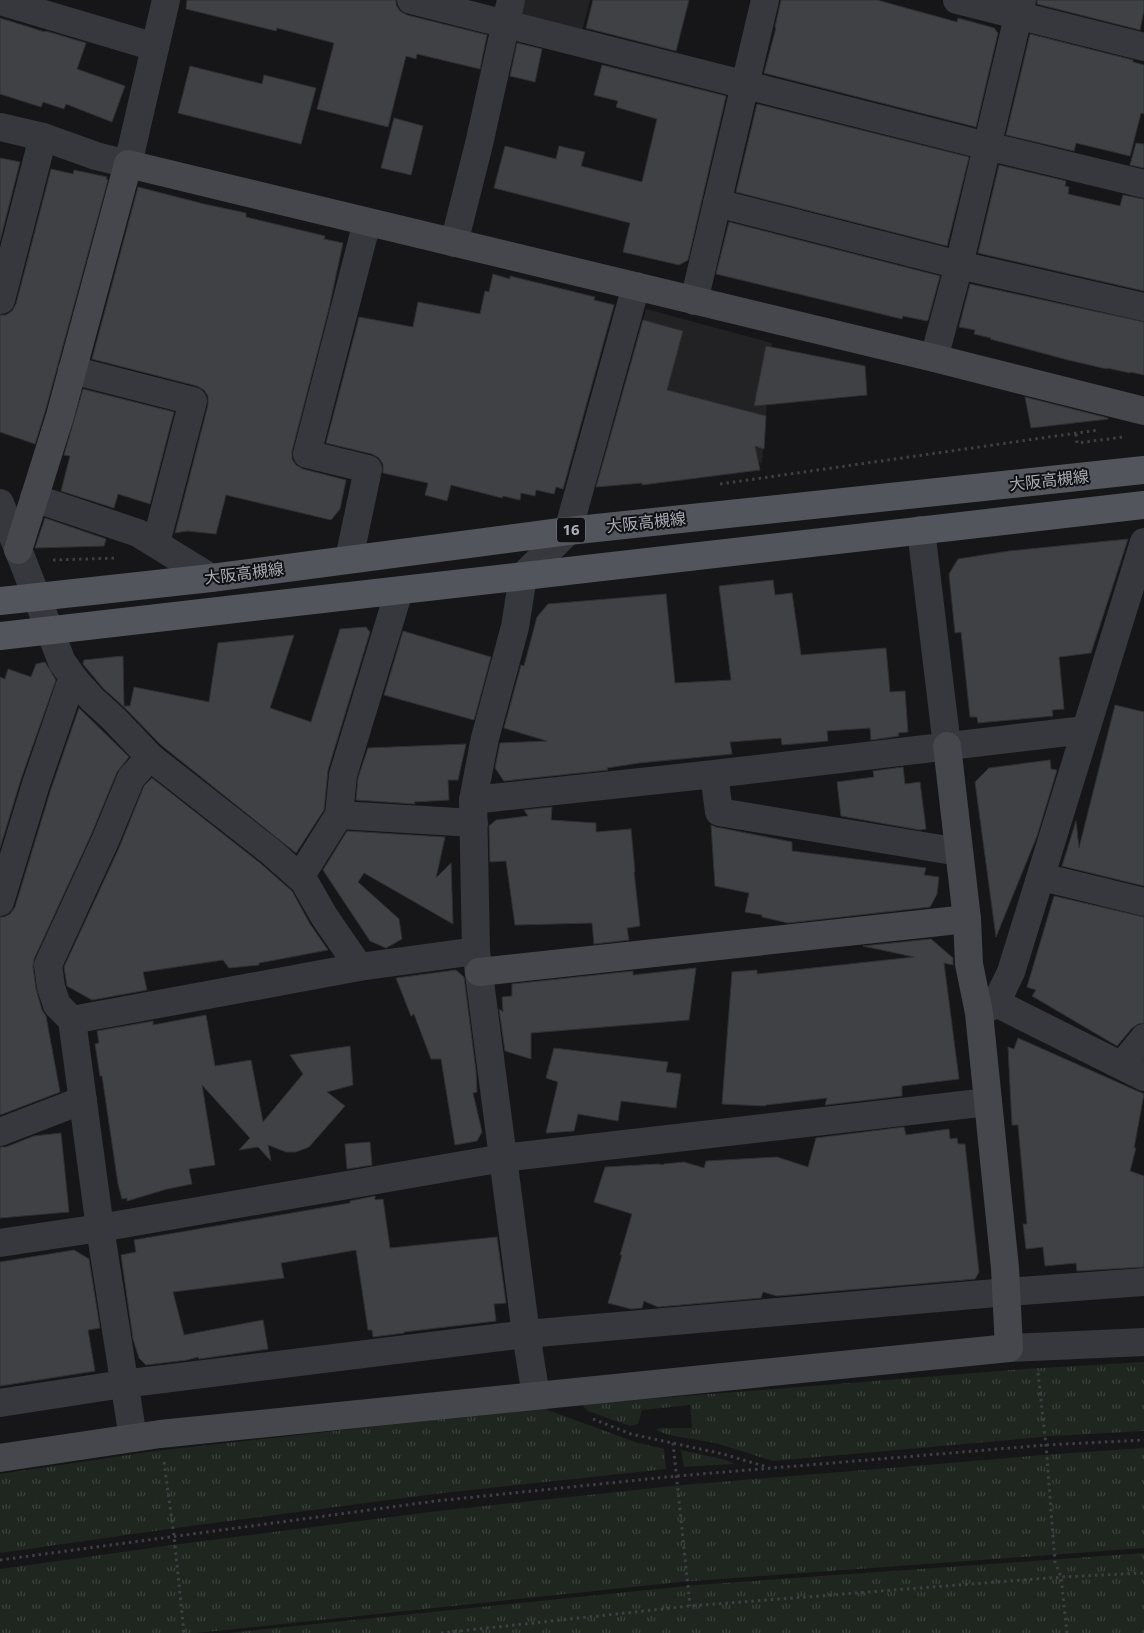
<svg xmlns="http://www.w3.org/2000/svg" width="1144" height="1633" font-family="'Open Sans','Noto Sans JP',sans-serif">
	<defs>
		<pattern id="grass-tufts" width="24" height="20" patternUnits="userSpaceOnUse" patternTransform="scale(1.25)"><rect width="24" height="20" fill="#1e261f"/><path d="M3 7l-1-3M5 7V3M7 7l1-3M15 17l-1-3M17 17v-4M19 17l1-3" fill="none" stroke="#3c433d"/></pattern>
	</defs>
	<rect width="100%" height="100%" fill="#161618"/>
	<!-- built -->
	<g fill="#222225">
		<path d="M524 0H590L582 31 520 17Z"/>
		<path d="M646 309 772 343 762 463 614 425Z"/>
	</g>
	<!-- grass -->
	<g fill="url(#grass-tufts)">
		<path d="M1144 1362V1431L1053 1436 773 1461 716 1443 668 1435 656 1430 661 1428H692L690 1405 642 1410 638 1424 630 1426 588 1411 583 1406 585 1404 1024 1369Z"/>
		<path d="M542 1408 638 1443 664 1449 666 1469 434 1494 183 1527 0 1553V1474L155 1451Z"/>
		<path d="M1144 1448V1548L680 1582 196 1633H0V1569L180 1544 438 1511 683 1485 1056 1454Z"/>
		<path d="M681 1450 726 1460 734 1464 684 1467Z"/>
		<path d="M1144 1553V1633H228L696 1585Z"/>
	</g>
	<!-- building -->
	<g fill="#404145" stroke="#303034">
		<path d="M187 0H396V5L400 11 407 15 487 35 480 69 417 54 416 59 406 56 388 127 317 109 334 43 277 28 276 31 186 9Z"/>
		<path d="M593 0H689L676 51 586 28Z"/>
		<path d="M781 0H877L957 22 958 18 994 28 998 33 976 127 764 73 776 28 775 27Z"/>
		<path d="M1037 0H1144V10L1140 30 1037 4Z"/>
		<path d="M0 18 45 32 46 31 86 43 77 69 125 86 112 122 66 104 64 109 43 102 41 107 0 94Z"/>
		<path d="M1030 34 1133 60V62L1144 65V114L1141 113 1130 156 1076 143 1074 151 1006 135Z"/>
		<path d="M517 43 542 49 535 82 510 76Z"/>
		<path d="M602 65 726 96 688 260 679 265 623 252 630 223 494 188 505 146 556 159 559 146 585 152 581 166 642 182 657 119 616 107 618 101 594 95Z"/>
		<path d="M190 66 262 84 264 75 316 88 301 144 178 113Z"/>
		<path d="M757 104 969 157 947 246 736 192Z"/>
		<path d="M394 118 423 126 411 175 381 168Z"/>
		<path d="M1136 143 1144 144V168L1130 165Z"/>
		<path d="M0 158 20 162 0 241Z"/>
		<path d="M999 165 1066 181 1065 186 1069 187 1068 194 1120 206 1123 195 1144 199V291L978 253Z"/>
		<path d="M51 169 73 174 74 170 107 177 106 179 108 180 45 412 35 444 0 432V315H6L12 311 16 304Z"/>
		<path d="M138 187 204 204 246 213V217L325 236 324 239 343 243 329 308 292 451V459L296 465 303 469 346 480 340 509 331 520 226 495 216 534 187 531 175 533 208 405V396L204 390 197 386 92 359Z"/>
		<path d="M729 222 940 276 928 320 927 321 903 316 902 319 716 274Z"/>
		<path d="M493 274 510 279V276L595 297 594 300 614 305 563 489 556 487 554 494 536 490 535 496 521 493 520 500 503 496 502 498 451 485 447 501 425 495 428 483 383 473V464L379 458 372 454 326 443 359 317 413 327 418 302 480 314 485 291 489 292Z"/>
		<path d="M970 284 1144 322V375L1131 372 1130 373 1107 368V369L1068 360 990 339 991 338 974 334 975 330 959 327Z"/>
		<path d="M643 320 683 331 667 390 766 416 764 449 755 446 760 470 642 485V483L596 487Z"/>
		<path d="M766 346 865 366 867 395 754 406Z"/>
		<path d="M83 389 174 412 150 504 118 494 114 508 61 491 70 456 64 455Z"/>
		<path d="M1025 397 1108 418V419L1031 428Z"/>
		<path d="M45 518 106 539 104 546 35 548Z"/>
		<path d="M1128 539 1091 653 1059 657 1064 709 1052 710 1053 716 978 723 977 717H970L961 632 955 633 949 574 958 559 1009 551Z"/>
		<path d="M773 580 775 595 792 593 801 655 886 648 890 692 905 691 908 732 898 733 899 736 871 740 870 728 827 731 828 741 782 745 781 738 730 742 732 754 639 763 607 768 608 770 504 781 495 768 500 743 547 741 504 728 521 665 524 666 537 617 548 604 666 594 675 683 731 680 719 586Z"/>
		<path d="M366 627 370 632 328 770 324 810 296 853 161 745 125 708 103 688 83 664 84 660 123 656 124 706H130L134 687 209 702 218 643 294 635 270 708 311 722 340 629Z"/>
		<path d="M403 631 491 657 474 720 384 695Z"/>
		<path d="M45 662 56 680 21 779 0 848V677L5 679 8 669 31 677 36 664Z"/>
		<path d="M1115 705 1144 712V886L1062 866 1076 821 1079 848Z"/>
		<path d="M79 708 129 757 117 772 91 835 34 959 33 967 36 989 42 1010 46 1016 60 1092 0 1115V917H4L10 914 15 907 51 789Z"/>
		<path d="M466 744 458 780H448L449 800 414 802 415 804 356 800 358 778 368 748Z"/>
		<path d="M1050 760 1051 769 1057 770 1037 836 996 937 975 782 989 768Z"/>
		<path d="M903 767 905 784 920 782 926 829 920 830 841 816 837 782 874 777 873 771Z"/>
		<path d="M152 778 260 863 292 891 310 924 328 950 259 963V965L229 968 223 960 143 972 147 990 92 1000 67 986 64 967 119 848 144 786Z"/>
		<path d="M552 807 551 820 596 823V832L631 829 635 872H634L640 926 627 928 629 940 594 944 592 923 515 925 506 861 490 862 489 826 496 820 528 816 524 810Z"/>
		<path d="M711 825 716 827 792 842V851L926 868 924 875 939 877 937 894 930 907 788 923 762 917V915L745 912 749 893 715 886Z"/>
		<path d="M347 831 445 837 436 878 451 863 453 924 364 873 358 882 399 919 402 939 386 948 370 941 323 870Z"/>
		<path d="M1054 896 1144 917V1023L1138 1024 1132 1028 1117 1046 1032 996 1036 990 1027 987Z"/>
		<path d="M931 939 953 958V965L944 963 959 1079 902 1086V1096L825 1105 827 1098 766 1105 765 1106 722 1104 732 972 757 970V974L914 957 863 946Z"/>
		<path d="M696 968 689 1020 531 1033V1059L505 1051 499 1009 503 1012 502 997 512 996V984L633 971V975Z"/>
		<path d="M456 970 464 977 476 1071 477 1092 473 1093 482 1132 477 1141 455 1145 441 1059H431L414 1014 411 1016 396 978Z"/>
		<path d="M206 1015 215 1066 251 1060 263 1122 303 1074 290 1055 350 1046 353 1085 327 1092 345 1106 309 1147 296 1152H286L268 1145 271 1161 258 1147 239 1150 250 1138 202 1085 215 1165 189 1169 192 1184 167 1189 127 1201V1198L122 1199 118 1184 102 1076H100L95 1044 99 1043 97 1031 153 1021V1025Z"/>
		<path d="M1018 1038 1144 1094 1134 1148H1136L1130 1171 1144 1176V1267L1077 1271 1076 1263 1045 1266 1043 1247 1026 1249 1023 1224H1027L1018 1125H1012L1008 1047 1014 1049Z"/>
		<path d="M554 1048 668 1062 666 1072 681 1074 676 1108 621 1101 618 1121 578 1114 574 1131 546 1133 558 1082 546 1078Z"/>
		<path d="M904 1127 906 1135 949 1129 950 1139 957 1138 958 1144H965L979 1272 975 1279 777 1296 763 1292 761 1298 658 1307 644 1301 642 1308 631 1309 608 1303 622 1255H620L632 1214 594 1202 605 1167 658 1164 663 1165 664 1164 684 1162 704 1168 706 1161 777 1157 808 1167 816 1138Z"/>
		<path d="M61 1133 69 1212 0 1218V1147H6L34 1136Z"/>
		<path d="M370 1142 372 1165 347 1169 345 1144Z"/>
		<path d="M375 1196V1200L383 1199 390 1248 497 1237 506 1303 494 1304 496 1321 404 1332V1333L373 1337 372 1330H368L356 1250 281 1263 284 1278 173 1292 184 1335 263 1320 268 1349 199 1359 198 1357 187 1360 146 1365 139 1358 133 1339 121 1255 136 1252 134 1240 350 1203V1201Z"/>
		<path d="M74 1250 89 1259 100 1328 88 1330 95 1371 0 1386V1262Z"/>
	</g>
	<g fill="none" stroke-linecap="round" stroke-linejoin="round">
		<!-- path -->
		<g stroke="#3d3f44" stroke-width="3" stroke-dasharray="2.5 4" stroke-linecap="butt">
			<path d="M1076 434 1077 443 1124 437"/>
			<path d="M720 484 1098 430"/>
			<path d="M53 560 117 558"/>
			<path d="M1038 1373 1046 1445 1055 1562 1061 1577 1067 1633"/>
			<path d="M593 1419 631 1434 723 1454 767 1467"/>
			<path d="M673 1443 690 1606"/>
			<path d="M164 1462 174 1536 184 1633"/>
			<path d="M0 1560 436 1501 677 1476 1046 1445 1144 1440"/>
			<path d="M441 1633 690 1606 1061 1577 1144 1573"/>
		</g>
		<!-- street -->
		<g stroke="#37383d" stroke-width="28">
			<path d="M411 0 987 146 1144 184"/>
			<path d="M957 0 1144 47"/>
			<path d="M0 1 155 47"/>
			<path d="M0 127 43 137 96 156 128 164 166 0"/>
			<path d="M717 203 959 265 1144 307"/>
			<path d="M454 243 479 144 511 0"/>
			<path d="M1 300 43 137"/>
			<path d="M694 301 765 0"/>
			<path d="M934 358 959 265 1022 0"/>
			<path d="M72 370 193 401 156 543"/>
			<path d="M34 498 138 533 211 578"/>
			<path d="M0 503 62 662 75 680 92 699 114 719 150 757 270 851 304 881 324 916 359 967"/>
			<path d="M921 530 947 746"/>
			<path d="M349 559 368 469 307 454 367 222"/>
			<path d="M714 774 719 812 959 852"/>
			<path d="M473 800 714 774 1085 730"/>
			<path d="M339 815 474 823"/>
			<path d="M300 877 339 815 343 775 399 591"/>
			<path d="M1042 877 1144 902"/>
			<path d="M0 902 36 784 69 688 75 680"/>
			<path d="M996 1003 1011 972 1144 542"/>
			<path d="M980 1013 996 1003 1144 1077"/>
			<path d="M72 1020 57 1005 51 987 48 965 105 841 131 778 150 757"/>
			<path d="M1122 1065 1144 1038"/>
			<path d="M0 1132 83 1100"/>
			<path d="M0 1243 100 1228 503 1158 988 1102"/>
			<path d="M1009 1348 1144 1342"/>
			<path d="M536 1396 526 1334 476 951 473 800 485 738 515 627 523 576 568 531 636 286"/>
			<path d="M0 1403 123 1384 526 1334 1007 1292 1144 1282"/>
			<path d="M133 1438 100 1228 72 1020 359 967 476 951"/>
		</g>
		<!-- secondary -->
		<g stroke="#45474d" stroke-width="28">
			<path d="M18 550 60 416 128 164 934 358 1144 411"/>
			<path d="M479 972 967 919"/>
			<path d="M0 1458 160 1434 1009 1348 1005 1268 979 1013 969 964 967 919 947 746"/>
		</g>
		<!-- primary -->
		<g stroke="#53555c" stroke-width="28">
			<path d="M0 601 211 578 568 531 1144 470"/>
			<path d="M0 636 1144 505"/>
		</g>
	</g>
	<g text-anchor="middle" stroke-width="4" stroke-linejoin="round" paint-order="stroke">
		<!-- shield labels -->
		<rect fill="#111113" stroke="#7b7e86" stroke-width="1" x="557" y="517.5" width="28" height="25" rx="4"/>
		<g font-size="15" font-weight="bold" fill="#a8adb8">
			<text x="571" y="535">16</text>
		</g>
		<!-- street labels -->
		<g font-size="16" fill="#a8adb8" stroke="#111113">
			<text transform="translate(1049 480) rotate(-6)" y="6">大阪高槻線</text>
			<text transform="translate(646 522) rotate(-6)" y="6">大阪高槻線</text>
			<text transform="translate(244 573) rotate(-7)" y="6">大阪高槻線</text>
		</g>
	</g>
</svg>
